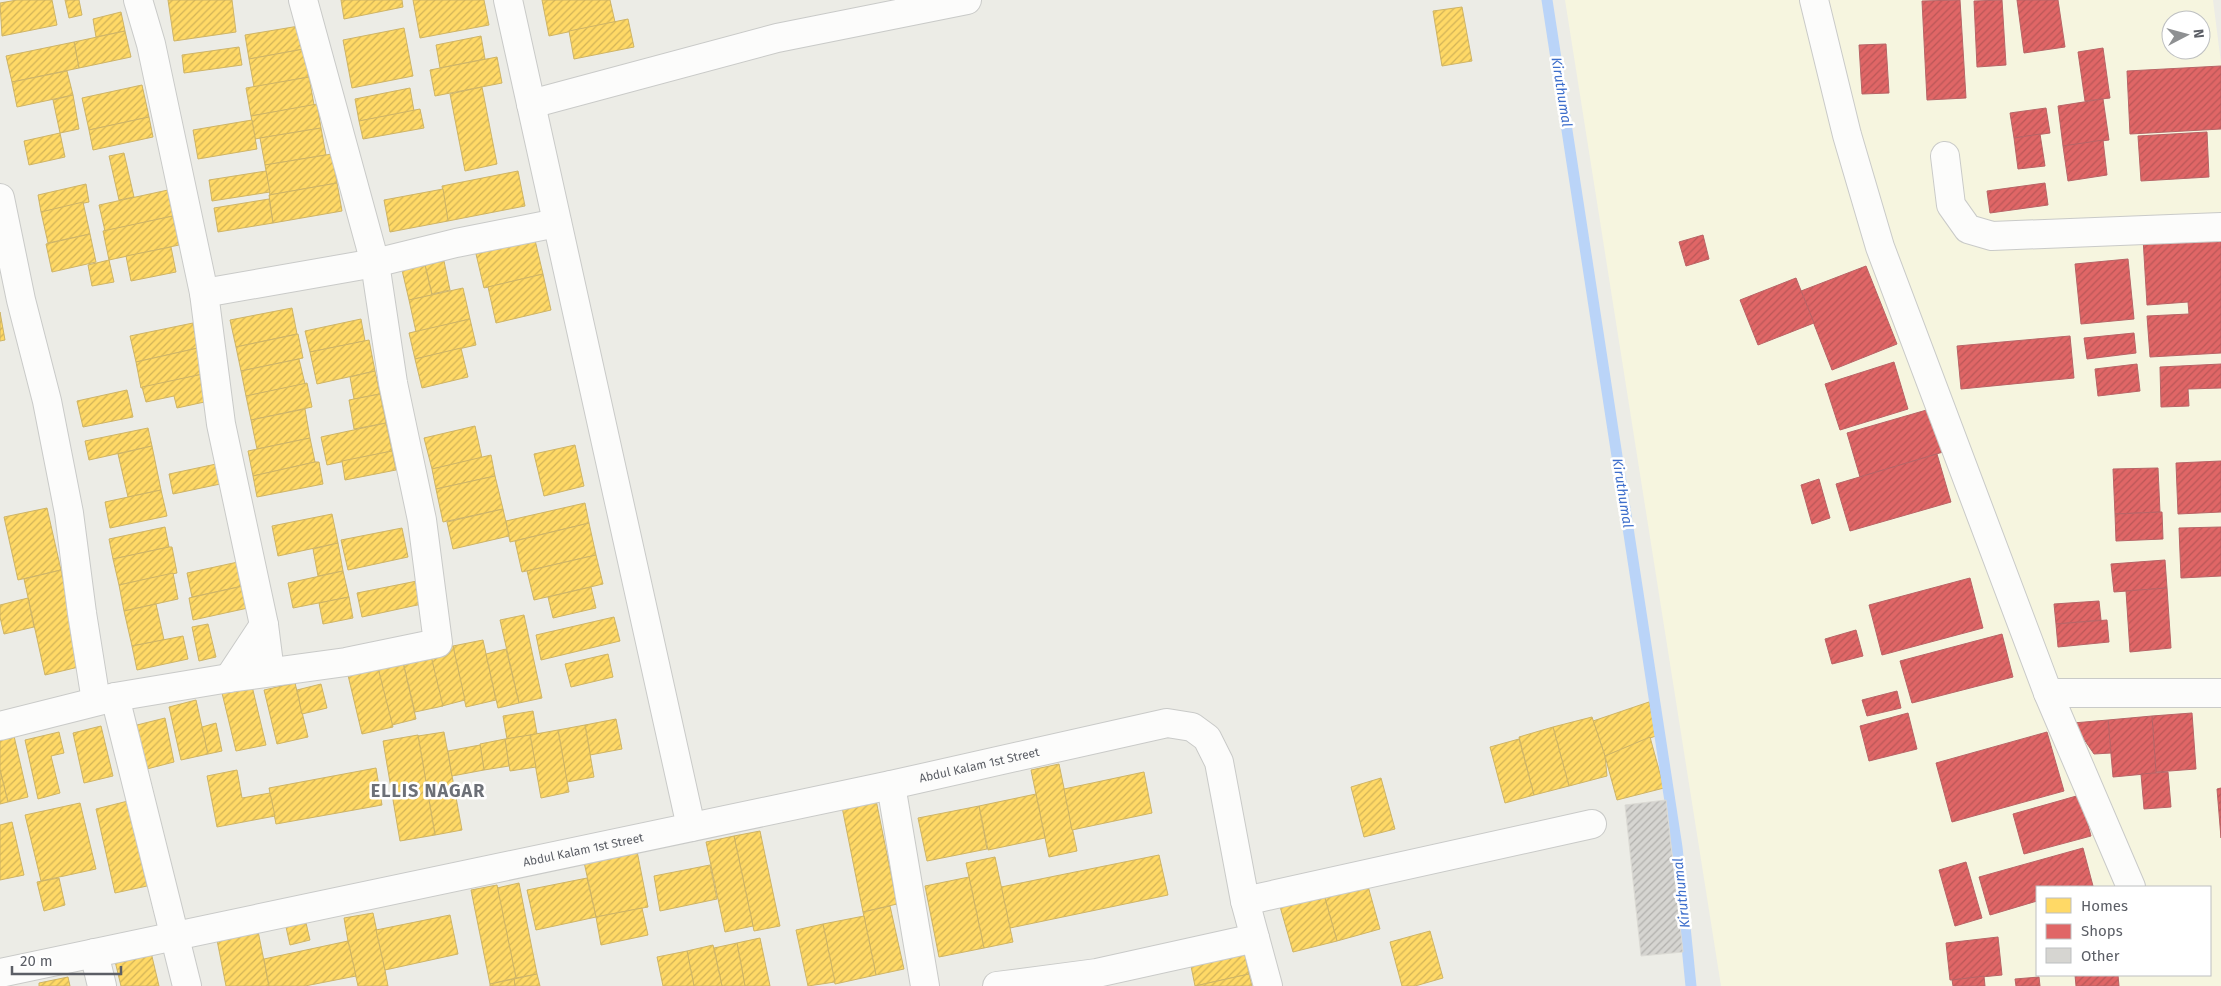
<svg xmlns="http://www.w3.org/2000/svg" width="2221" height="986" font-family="'Fira Sans',sans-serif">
	<defs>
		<pattern id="homes-hatch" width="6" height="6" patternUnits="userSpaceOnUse" patternTransform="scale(1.25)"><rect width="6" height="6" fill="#ffd966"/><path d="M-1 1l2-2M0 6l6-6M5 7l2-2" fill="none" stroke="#d1b358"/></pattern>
		<pattern id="shops-hatch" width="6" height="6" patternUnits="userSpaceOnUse" patternTransform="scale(1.25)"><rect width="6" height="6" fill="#e06666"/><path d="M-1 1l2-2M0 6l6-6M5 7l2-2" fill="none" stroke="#b95758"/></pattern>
		<pattern id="building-hatch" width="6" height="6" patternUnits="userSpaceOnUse" patternTransform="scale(1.25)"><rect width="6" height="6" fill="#d6d5d1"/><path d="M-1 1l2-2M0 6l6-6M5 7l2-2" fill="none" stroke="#b1b0ad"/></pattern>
	</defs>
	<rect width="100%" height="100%" fill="#ecece6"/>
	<!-- commercial -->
	<path fill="#f6f5df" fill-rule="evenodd" d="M1565 0H2213L2221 63V986H1721ZM2171 20H2201V50H2171ZM2037 887H2210V975H2037Z"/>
	<!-- homes -->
	<g fill="url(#homes-hatch)" stroke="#ceb466">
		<path d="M17 0H52L57 25 2 36 0 3Z"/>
		<path d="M65 0H79L82 15 69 18Z"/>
		<path d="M168 0H232L236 32 174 41Z"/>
		<path d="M341 0H402L403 7 344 19Z"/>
		<path d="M413 0H484L489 25 420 38Z"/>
		<path d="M542 0H610L615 22 549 36Z"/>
		<path d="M1462 7 1472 61 1442 66 1433 11Z"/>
		<path d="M121 12 125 31 96 37 93 19Z"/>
		<path d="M628 19 634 47 574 59 569 31Z"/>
		<path d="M305 25 304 49 249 59 245 35Z"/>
		<path d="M404 28 413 76 352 88 343 40Z"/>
		<path d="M125 31 131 57 79 68 74 42Z"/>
		<path d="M481 36 485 59 440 68 436 45Z"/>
		<path d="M74 42 79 68 12 82 6 56Z"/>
		<path d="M239 47 242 65 184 73 182 55Z"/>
		<path d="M304 49 309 77 254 87 249 59Z"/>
		<path d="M497 57 502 83 435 96 430 70Z"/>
		<path d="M67 71 73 95 17 107 12 82Z"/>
		<path d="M309 77 314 105 251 116 246 88Z"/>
		<path d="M142 85 149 117 89 130 82 98Z"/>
		<path d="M482 87 497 164 465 171 450 94Z"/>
		<path d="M410 88 414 111 359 121 355 99Z"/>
		<path d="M73 95 79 129 60 133 53 100Z"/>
		<path d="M317 104 321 128 255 139 251 116Z"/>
		<path d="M420 109 424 128 363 139 359 121Z"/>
		<path d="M149 117 153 137 93 150 89 130Z"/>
		<path d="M252 120 257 149 198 159 193 130Z"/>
		<path d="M321 128 326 155 265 165 260 138Z"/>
		<path d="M60 133 65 157 29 165 24 141Z"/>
		<path d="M124 153 134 197 119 200 109 156Z"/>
		<path d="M332 154 337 183 270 195 265 165Z"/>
		<path d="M266 171 270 192 212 201 209 180Z"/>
		<path d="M518 171 525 206 448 221 442 186Z"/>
		<path d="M337 183 342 211 273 223 269 195Z"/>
		<path d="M86 184 89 202 41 212 38 195Z"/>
		<path d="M443 189 448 221 390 232 384 200Z"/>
		<path d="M168 190 173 216 105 231 99 205Z"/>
		<path d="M269 199 273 223 218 232 214 208Z"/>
		<path d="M83 202 90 234 48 243 41 212Z"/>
		<path d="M173 216 179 245 109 260 103 231Z"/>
		<path d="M90 234 96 262 52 272 46 244Z"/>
		<path d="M535 240 543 274 484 288 476 254Z"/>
		<path d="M171 247 176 272 131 281 126 256Z"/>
		<path d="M109 260 114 282 92 286 88 265Z"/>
		<path d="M444 261 450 290 432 294 425 265Z"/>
		<path d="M425 265 432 295 409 300 402 270Z"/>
		<path d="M543 274 551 310 496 323 488 287Z"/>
		<path d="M463 288 470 319 416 332 409 300Z"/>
		<path d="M292 308 297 334 236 347 230 320Z"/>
		<path d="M0 312 5 340 0 341Z"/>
		<path d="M361 319 365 341 310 352 305 331Z"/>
		<path d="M470 319 476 345 415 359 409 333Z"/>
		<path d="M193 323 198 348 136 362 130 336Z"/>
		<path d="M298 334 303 358 241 371 236 347Z"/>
		<path d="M369 340 375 371 317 384 310 352Z"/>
		<path d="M198 348 203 374 141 388 136 362Z"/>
		<path d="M461 348 468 377 422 388 415 359Z"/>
		<path d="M299 359 305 384 246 396 241 371Z"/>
		<path d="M375 371 380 394 354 399 350 377Z"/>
		<path d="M203 374 209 401 177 408 174 396 146 402 142 387Z"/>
		<path d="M307 383 312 407 251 420 246 396Z"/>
		<path d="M127 390 133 417 83 427 77 401Z"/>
		<path d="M380 394 386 423 354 429 349 400Z"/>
		<path d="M305 409 310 438 257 449 251 420Z"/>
		<path d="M386 423 392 451 327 465 321 437Z"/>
		<path d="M475 426 482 458 432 469 424 438Z"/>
		<path d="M148 428 152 446 89 460 85 441Z"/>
		<path d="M310 438 315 462 253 476 248 451Z"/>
		<path d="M575 445 584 486 544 496 534 454Z"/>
		<path d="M152 446 161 490 128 497 118 454Z"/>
		<path d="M392 451 396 470 345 480 342 461Z"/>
		<path d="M491 455 495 476 436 489 432 469Z"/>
		<path d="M315 462H319L323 484 257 497 253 476Z"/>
		<path d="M221 463 225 483 173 494 169 474Z"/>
		<path d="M495 476 503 509 443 522 436 489Z"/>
		<path d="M161 490 167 516 110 528 105 502Z"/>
		<path d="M585 503 589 523 510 542 506 521Z"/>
		<path d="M47 508 61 570 18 580 4 517Z"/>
		<path d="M503 509 509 536 453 549 447 522Z"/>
		<path d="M332 514 338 543 278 556 272 526Z"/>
		<path d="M589 523 596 555 522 572 515 541Z"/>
		<path d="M165 527 169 547 113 559 109 539Z"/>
		<path d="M402 528 408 557 348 570 341 540Z"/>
		<path d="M338 543 343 571 318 576 313 549Z"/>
		<path d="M169 547H172L177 573 119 585 113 559Z"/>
		<path d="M596 555 603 584 534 600 527 571Z"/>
		<path d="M238 562 243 586 192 597 187 573Z"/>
		<path d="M61 570 83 666 45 675 24 579Z"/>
		<path d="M343 571 349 597 293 608 288 583Z"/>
		<path d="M173 573 178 599 124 611 119 585Z"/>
		<path d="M417 581 422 604 362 617 357 593Z"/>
		<path d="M243 586 248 608 193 620 189 598Z"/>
		<path d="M591 587 596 608 553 618 548 597Z"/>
		<path d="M349 597 353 618 323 624 319 603Z"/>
		<path d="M28 598 34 627 4 634 0 617V605Z"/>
		<path d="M156 604 164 640 132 646 124 611Z"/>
		<path d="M524 615 542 698 519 703 500 620Z"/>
		<path d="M614 617 620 641 541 660 536 635Z"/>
		<path d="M208 624 216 657 199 661 192 627Z"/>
		<path d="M183 636 188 659 137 670 132 646Z"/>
		<path d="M483 640 496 700 466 707 453 646Z"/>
		<path d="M453 646 465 700 442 706 430 652Z"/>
		<path d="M506 649 519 703 498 708 486 654Z"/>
		<path d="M430 652 443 706 415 712 402 658Z"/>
		<path d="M608 654 613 677 571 687 565 664Z"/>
		<path d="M402 658 416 719 392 725 377 664Z"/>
		<path d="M377 664 393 727 362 734 347 671Z"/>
		<path d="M295 683 308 737 277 744 264 690Z"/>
		<path d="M321 684 327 708 302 714 297 690Z"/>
		<path d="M252 686 266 745 236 751 222 693Z"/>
		<path d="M196 700 208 754 181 760 169 707Z"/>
		<path d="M1649 702 1658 735 1605 756 1593 721Z"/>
		<path d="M533 711 537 734 507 739 503 716Z"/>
		<path d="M1592 717 1605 756 1607 776 1569 786 1553 727Z"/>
		<path d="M165 718 174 762 143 770 133 726Z"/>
		<path d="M616 719 622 749 590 755 585 725Z"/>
		<path d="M216 723 222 751 208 754 202 727Z"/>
		<path d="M585 725 594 777 567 782 558 730Z"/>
		<path d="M101 726 113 776 84 783 73 733Z"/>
		<path d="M1553 727 1569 786 1534 795 1519 737Z"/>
		<path d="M558 730 569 792 541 798 530 735Z"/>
		<path d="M59 732 64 753 51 756 60 793 38 799 25 740Z"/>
		<path d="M444 732 462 830 435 835 418 736Z"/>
		<path d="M418 735 435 835 400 841 383 741Z"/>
		<path d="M530 735 536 767 510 771 505 739Z"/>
		<path d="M14 736 28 797 8 802 0 770V739Z"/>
		<path d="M1650 737 1664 788 1617 800 1605 756Z"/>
		<path d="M505 739 509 766 484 770 480 744Z"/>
		<path d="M1519 739 1534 795 1505 803 1490 747Z"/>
		<path d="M480 745 484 770 452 776 448 751Z"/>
		<path d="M1059 764 1077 851 1049 857 1031 770Z"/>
		<path d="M376 768 382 805 276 824 269 788Z"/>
		<path d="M0 770 8 802 0 804Z"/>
		<path d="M237 770 242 798 270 793 275 816 217 827 207 776Z"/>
		<path d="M1144 772 1152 813 1072 830 1064 789Z"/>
		<path d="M1381 778 1395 829 1364 837 1351 787Z"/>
		<path d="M1036 794 1045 838 988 850 979 806Z"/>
		<path d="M876 800 897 904 863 912 842 807Z"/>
		<path d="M128 801 147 886 115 893 96 809Z"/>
		<path d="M80 803 96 869 41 881 25 815Z"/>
		<path d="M979 806 987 849 927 861 918 818Z"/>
		<path d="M12 822 24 875 0 880V825Z"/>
		<path d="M760 831 780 926 754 931 734 836Z"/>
		<path d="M734 836 753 926 725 932 706 842Z"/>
		<path d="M637 851 648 907 596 917 584 862Z"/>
		<path d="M1159 855 1168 895 1010 928 1001 887Z"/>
		<path d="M995 857 1013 942 984 948 966 863Z"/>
		<path d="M710 865 717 899 660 911 654 876Z"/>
		<path d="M969 877 984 948 939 957 925 886Z"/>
		<path d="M59 878 65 905 44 911 37 882Z"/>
		<path d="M587 878 596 917 536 930 527 890Z"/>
		<path d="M1366 879 1380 929 1337 941 1323 891Z"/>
		<path d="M519 883 537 974 516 978 497 888Z"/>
		<path d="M497 885 516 978 490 984 471 890Z"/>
		<path d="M1323 891 1337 941 1293 952 1279 903Z"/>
		<path d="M890 906 904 969 876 975 863 912Z"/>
		<path d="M642 908 648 935 601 945 596 917Z"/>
		<path d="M373 913 385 970 388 986H358L348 941 344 918Z"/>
		<path d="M450 915 458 954 385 970 376 930Z"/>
		<path d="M864 916 876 975 835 984 823 924Z"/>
		<path d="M306 923 310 940 290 945 286 927Z"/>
		<path d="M823 924 835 982 808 986 796 930Z"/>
		<path d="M258 931 269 986H226L217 940Z"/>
		<path d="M1430 931 1443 978 1415 986H1402L1390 942Z"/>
		<path d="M760 938 770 986H745L737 943Z"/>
		<path d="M348 941 356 976 305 986H269L264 959Z"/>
		<path d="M737 943 745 986H722L714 948Z"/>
		<path d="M713 945 722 986H694L687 951Z"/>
		<path d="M150 948 159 986H121L114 957Z"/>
		<path d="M1244 950 1249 974 1195 986 1190 961Z"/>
		<path d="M687 951 694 986H663L657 957Z"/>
		<path d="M537 974 540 986H515L514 979Z"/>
		<path d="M1249 974 1252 986H1195Z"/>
		<path d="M68 977 70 986H39V983Z"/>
		<path d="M514 979 515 986H490V984Z"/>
	</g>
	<!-- shops -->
	<g fill="url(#shops-hatch)" stroke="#b86466">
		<path d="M1960 0 1966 98 1927 100 1922 1Z"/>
		<path d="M2002 0 2006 65 1977 67 1974 1Z"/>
		<path d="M2017 0H2058L2065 47 2024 53Z"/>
		<path d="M1886 44 1889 93 1862 94 1859 45Z"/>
		<path d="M2103 48 2110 98 2085 101 2078 52Z"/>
		<path d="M2221 66V129L2130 134 2127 71Z"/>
		<path d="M2103 99 2109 140 2063 146 2058 106Z"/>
		<path d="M2046 108 2050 133 2014 138 2010 113Z"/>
		<path d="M2207 132 2209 177 2141 181 2138 136Z"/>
		<path d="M2040 134 2045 166 2018 169 2014 138Z"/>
		<path d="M2103 140 2107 175 2068 181 2063 146Z"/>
		<path d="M2045 183 2048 205 1990 213 1987 191Z"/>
		<path d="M2221 234V353L2150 357 2147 316 2189 314 2188 302 2147 305 2143 238Z"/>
		<path d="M1703 235 1709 259 1686 266 1679 242Z"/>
		<path d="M2128 259 2134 319 2081 324 2075 264Z"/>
		<path d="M1866 266 1897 344 1832 370 1801 291Z"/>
		<path d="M1796 278 1814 323 1758 345 1740 300Z"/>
		<path d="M2134 333 2136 353 2087 359 2084 338Z"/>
		<path d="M2070 336 2074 378 1961 389 1957 346Z"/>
		<path d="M1894 362 1908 409 1840 430 1825 384Z"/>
		<path d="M2137 364 2140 391 2098 396 2095 369Z"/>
		<path d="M2221 364V388L2188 389 2189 406 2161 407 2160 367Z"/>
		<path d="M1930 409 1943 452 1860 477 1847 433Z"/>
		<path d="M1937 454 1951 502 1850 531 1836 484Z"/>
		<path d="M2221 461V512L2178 514 2176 463Z"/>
		<path d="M2158 468 2160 512 2115 514 2113 469Z"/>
		<path d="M1819 479 1830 518 1812 524 1801 485Z"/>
		<path d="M2162 512 2163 539 2116 541 2115 514Z"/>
		<path d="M2221 527V576L2181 578 2179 528Z"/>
		<path d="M2165 560 2167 588 2114 592 2111 564Z"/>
		<path d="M1970 578 1983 628 1882 655 1869 605Z"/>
		<path d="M2167 588 2171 648 2130 652 2126 591Z"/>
		<path d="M2099 601 2101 620 2056 624 2054 604Z"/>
		<path d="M2107 620 2109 642 2058 647 2056 624Z"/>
		<path d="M1856 630 1863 656 1832 664 1825 639Z"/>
		<path d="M2002 634 2013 677 1912 703 1900 661Z"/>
		<path d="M1897 691 1901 708 1867 716 1862 700Z"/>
		<path d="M1908 713 1917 749 1869 761 1860 726Z"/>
		<path d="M2192 713 2196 769 2156 772 2152 716Z"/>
		<path d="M2152 716 2156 773 2113 777 2108 720Z"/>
		<path d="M2108 720 2111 753 2094 754 2073 723Z"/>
		<path d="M2047 732 2064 791 1952 822 1936 763Z"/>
		<path d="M2168 772 2171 807 2144 809 2141 774Z"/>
		<path d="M2221 788V838L2217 789Z"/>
		<path d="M2080 795 2091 836 2024 854 2013 814Z"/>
		<path d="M2083 848 2093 886 2037 887V901L1990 915 1979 877Z"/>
		<path d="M1966 862 1982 918 1955 926 1939 870Z"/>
		<path d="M1998 937 2002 975 1950 980 1946 943Z"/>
		<path d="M2075 975H2118L2119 986H2076Z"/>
		<path d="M1984 976 1985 986H1953L1952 980Z"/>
		<path d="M2039 977 2040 986H2016L2015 979Z"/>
	</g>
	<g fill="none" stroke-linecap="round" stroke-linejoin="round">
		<!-- stream -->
		<path stroke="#bad4f8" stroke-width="11" d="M1547 0 1677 847 1691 986"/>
	</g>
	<!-- building -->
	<path fill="url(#building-hatch)" stroke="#dcdbd5" d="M1666 800 1683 952 1641 956 1625 805Z"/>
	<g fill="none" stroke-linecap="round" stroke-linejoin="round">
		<!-- minor casing -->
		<g stroke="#c9cac8" stroke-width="30">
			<g id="minor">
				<path d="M138 0 151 44 204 293 221 424 264 625 270 672"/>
				<path d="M508 0 691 827"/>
				<path d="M1814 0 1847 135 1880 247 2048 693 2131 887"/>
				<path d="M531 104 777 38 967 0"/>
				<path d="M1945 156 1951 205 1968 229 1992 236 2221 227"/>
				<path d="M0 198 21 300 47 401 69 513 82 613 96 701"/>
				<path d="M204 293 375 263 456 243 557 223"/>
				<path d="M229 678 264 625"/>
				<path d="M2048 693H2221"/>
				<path d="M115 697 187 986"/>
				<path d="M0 726 115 697 229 678 346 662 438 643 422 520 393 383 375 263 303 0"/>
				<path d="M891 785 925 986"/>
				<path d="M1245 901 1592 824"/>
				<path d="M94 953 102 986"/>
				<path id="s1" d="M0 973 891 785 1167 723 1192 727 1207 738 1219 762 1245 901 1268 986"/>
				<path d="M997 986 1097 973 1255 938"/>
			</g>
		</g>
		<!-- minor -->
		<use href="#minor" stroke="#fcfcfb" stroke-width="28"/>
	</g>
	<g text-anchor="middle" stroke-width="5" stroke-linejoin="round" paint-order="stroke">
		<!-- street labels -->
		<g font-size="12" fill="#5b5e65" stroke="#fff">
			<text dy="4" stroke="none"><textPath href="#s1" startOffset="1001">Abdul Kalam 1st Street</textPath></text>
			<text dy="4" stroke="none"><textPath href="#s1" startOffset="596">Abdul Kalam 1st Street</textPath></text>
		</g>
		<!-- water labels -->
		<g font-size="14" font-style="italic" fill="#3d6ecb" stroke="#fff">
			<text transform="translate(1562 92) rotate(81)" y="5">Kiruthumal</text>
			<text transform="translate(1623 493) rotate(81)" y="5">Kiruthumal</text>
			<text transform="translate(1681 893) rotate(-96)" y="5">Kiruthumal</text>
		</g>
		<!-- district labels -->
		<g font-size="18" font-weight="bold" letter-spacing="1" fill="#6c7077" stroke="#fff">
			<text x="428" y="797">ELLIS NAGAR</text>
		</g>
	</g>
	<!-- legend -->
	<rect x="2036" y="886" width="175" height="90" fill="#ffffff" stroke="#bdbfc1"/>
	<rect x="2046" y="898" width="25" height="15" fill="#ffd966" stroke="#bdbfc1"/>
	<text x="2081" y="911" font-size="15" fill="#5b5e65">Homes</text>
	<rect x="2046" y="924" width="25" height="15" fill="#e06666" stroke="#bdbfc1"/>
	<text x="2081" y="936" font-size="15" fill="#5b5e65">Shops</text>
	<rect x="2046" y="948" width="25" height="15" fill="#d6d5d1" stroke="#bdbfc1"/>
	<text x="2081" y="961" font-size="15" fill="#5b5e65">Other</text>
	<!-- north arrow -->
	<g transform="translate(2186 35) rotate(84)"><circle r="24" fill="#ffffff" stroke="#bdbfc1"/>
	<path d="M0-4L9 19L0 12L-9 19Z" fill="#8e9092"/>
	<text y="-8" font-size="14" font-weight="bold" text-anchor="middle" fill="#5b5e65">N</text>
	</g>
	<!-- scale -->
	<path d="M12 966v8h109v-8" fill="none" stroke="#5b5e65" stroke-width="2.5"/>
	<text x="20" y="966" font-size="15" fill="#5b5e65" stroke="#ffffff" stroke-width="4" paint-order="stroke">20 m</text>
</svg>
